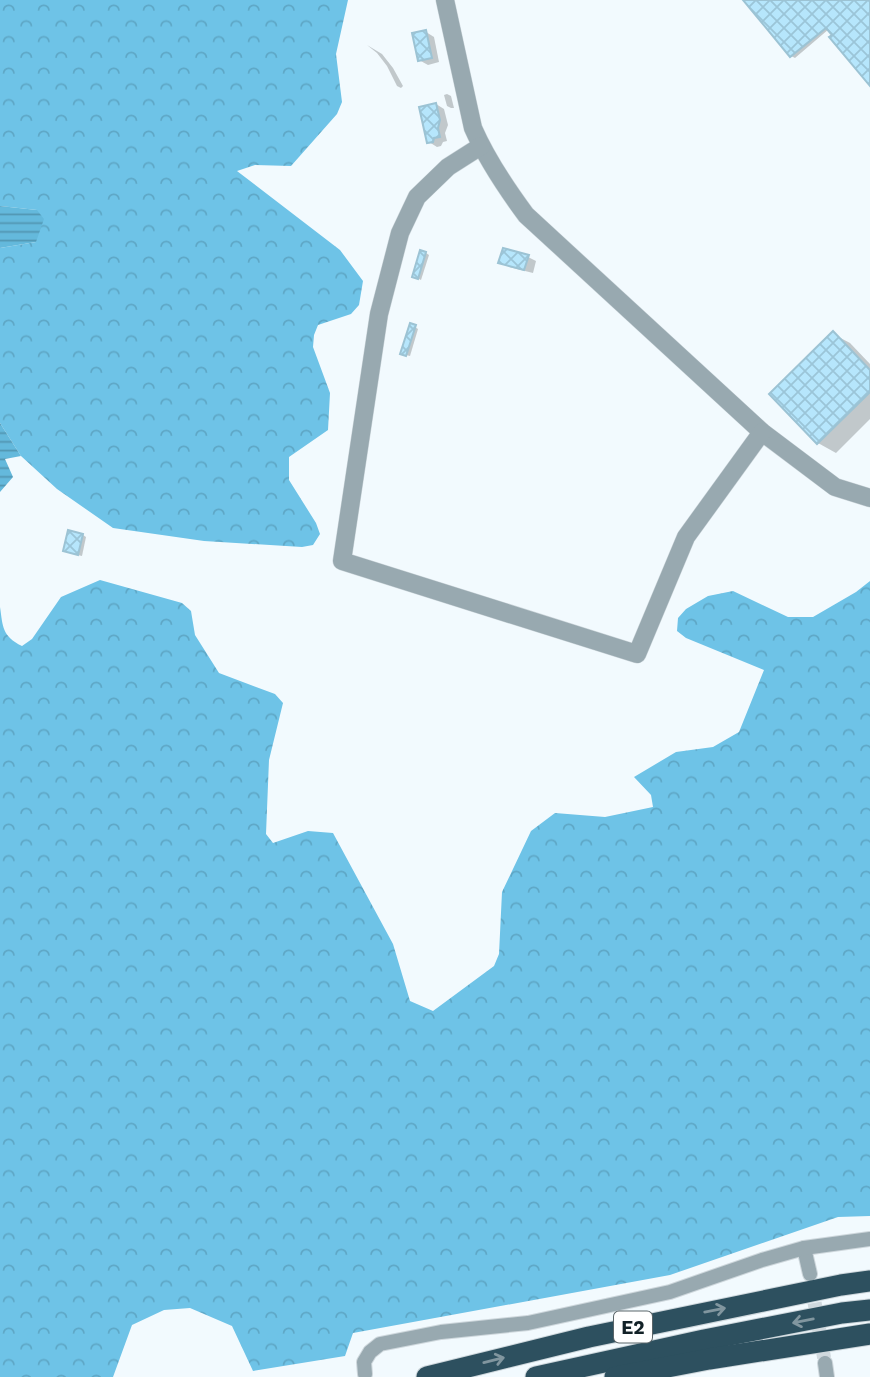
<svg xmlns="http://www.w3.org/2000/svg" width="870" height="1377" font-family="'Work Sans',sans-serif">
	<defs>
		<pattern id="forest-crowns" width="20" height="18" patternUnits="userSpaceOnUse" patternTransform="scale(1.75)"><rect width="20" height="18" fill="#6ec3e7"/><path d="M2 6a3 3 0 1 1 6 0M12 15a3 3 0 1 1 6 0" fill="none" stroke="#5ea7c6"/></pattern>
		<pattern id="water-rules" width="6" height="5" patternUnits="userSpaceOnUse" patternTransform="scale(1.75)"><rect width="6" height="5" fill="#64b9dc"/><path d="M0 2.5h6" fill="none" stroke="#5196b2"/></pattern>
		<pattern id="building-cross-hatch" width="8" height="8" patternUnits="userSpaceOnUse" patternTransform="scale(1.75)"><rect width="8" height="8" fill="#b6e6fc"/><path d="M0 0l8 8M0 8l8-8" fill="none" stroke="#9bc5d8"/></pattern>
	</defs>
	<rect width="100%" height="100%" fill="#f2fafe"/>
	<!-- forest -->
	<g fill="url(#forest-crowns)">
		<path d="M0 0H348L336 54 342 102 337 114 291 166 255 165 237 171 340 250 363 281 359 305 351 314 318 325 314 335 313 347 330 393 328 430 289 457V480L316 523 320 534 313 545 302 547 204 541 113 528 57 489 21 456 0 423V248L36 242 37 210 0 206Z"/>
		<path d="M100 580 182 603 191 611 195 635 219 673 275 694 283 703 269 760 266 834 273 843 308 831 333 833 393 944 410 1001 433 1011 494 966 499 954 502 892 531 831 555 813 605 817 653 807 651 795 634 777 676 752 713 747 739 732 764 670 686 638 677 631 678 618 686 609 708 596 733 591 788 617H813L856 592 870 581V1216L838 1217 670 1275 353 1333 345 1356 253 1371 232 1326 190 1308 164 1310 132 1325 113 1377H0V607C3 627 2 636 22 646L32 639 61 597Z"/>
	</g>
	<!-- water -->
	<g fill="url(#water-rules)">
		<path d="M0 206 37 210 44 219 36 242 0 248Z"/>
		<path d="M0 423 21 456 5 459 13 477 0 492Z"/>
	</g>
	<!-- shadow -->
	<g fill="#0003">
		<path d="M745 0H870V83L829 29 795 58 791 56Z"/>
		<path d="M426 32 434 37 439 62 428 65 419 60Z"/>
		<path d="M367 45 382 54 393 68 403 86 401 88 397 86 387 66 377 53Z"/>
		<path d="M447 94 451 96 454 108H451L447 106 444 95Z"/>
		<path d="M436 104 444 109 448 125 445 133 447 141 443 142 441 146 437 147 429 142Z"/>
		<path d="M426 253 429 255 421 280 417 278Z"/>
		<path d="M528 257 536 261 533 273 509 267 501 262Z"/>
		<path d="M415 327 418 329 410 356 406 355Z"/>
		<path d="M833 334 850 343 870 364V419L836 453 818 443Z"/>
		<path d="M83 535 86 537 82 556 69 553Z"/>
	</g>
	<!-- building -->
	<g fill="url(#building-cross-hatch)" stroke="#9cc3d4" stroke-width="2">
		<path d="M743 0H870V86L829 37 832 35 826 28 790 57Z"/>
		<path d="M426 30 432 58 418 61 412 33Z"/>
		<path d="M436 103 440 120 438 128 440 137 434 138 433 142 427 143 419 107Z"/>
		<path d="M503 248 529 255 524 270 498 263Z"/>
		<path d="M420 250 426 252 418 279 412 277Z"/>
		<path d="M410 323 416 325 406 356 400 354Z"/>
		<path d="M833 331 870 370V392L817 444 769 394Z"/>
		<path d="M68 530 83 534 78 555 63 551Z"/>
	</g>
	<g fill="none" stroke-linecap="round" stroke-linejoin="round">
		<!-- minor-tunnel -->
		<path stroke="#d0d9de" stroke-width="14" stroke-dasharray="14 7" stroke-linecap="butt" d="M811 1282 825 1363"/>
		<!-- minor casing -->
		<g stroke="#ced7dc" stroke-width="16">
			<g id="minor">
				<path d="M804 1248 810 1274"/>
				<path d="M825 1363 827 1377"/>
				<path d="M365 1374 364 1362 370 1352 380 1344 441 1332 528 1323 670 1292 762 1260 804 1248 870 1239"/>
			</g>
		</g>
		<!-- tertiary casing -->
		<g stroke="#ced7dc" stroke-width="19">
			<g id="tertiary">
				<path d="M445 0 473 128C487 160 506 188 526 215L762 432 835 487 870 498"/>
				<path d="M481 146 448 167 417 197 400 233 379 314 342 561 637 654 686 537 762 432"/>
			</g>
		</g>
		<!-- motorway casing -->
		<g stroke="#ced7dc" stroke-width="23">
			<g id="motorway">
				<path d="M427 1377 589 1337 841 1285 870 1281"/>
				<path d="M536 1377 704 1340 842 1313 870 1310"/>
				<path d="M615 1377 709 1359 870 1334"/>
			</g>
		</g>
		<!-- minor -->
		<use href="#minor" stroke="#98a9b0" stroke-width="14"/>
		<!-- tertiary -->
		<use href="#tertiary" stroke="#98a9b0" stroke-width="18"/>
		<!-- motorway -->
		<use href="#motorway" stroke="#2d505f" stroke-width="21"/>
	</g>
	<!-- one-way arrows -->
	<defs><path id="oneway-shaft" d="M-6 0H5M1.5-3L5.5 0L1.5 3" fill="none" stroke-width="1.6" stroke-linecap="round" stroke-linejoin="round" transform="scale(1.75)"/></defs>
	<g stroke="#81969f">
		<use href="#oneway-shaft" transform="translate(715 1310) rotate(-11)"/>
		<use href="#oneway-shaft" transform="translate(803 1321) rotate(169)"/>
		<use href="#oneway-shaft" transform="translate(494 1360) rotate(-14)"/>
	</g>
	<g text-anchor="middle" stroke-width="7" stroke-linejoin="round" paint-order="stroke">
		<!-- shield labels -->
		<rect fill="#fff" stroke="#596468" stroke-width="2" x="614" y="1311.5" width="38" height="31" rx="5"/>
		<g font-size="19" font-weight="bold" fill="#122127">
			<text x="633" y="1334">E2</text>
		</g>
	</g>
</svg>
